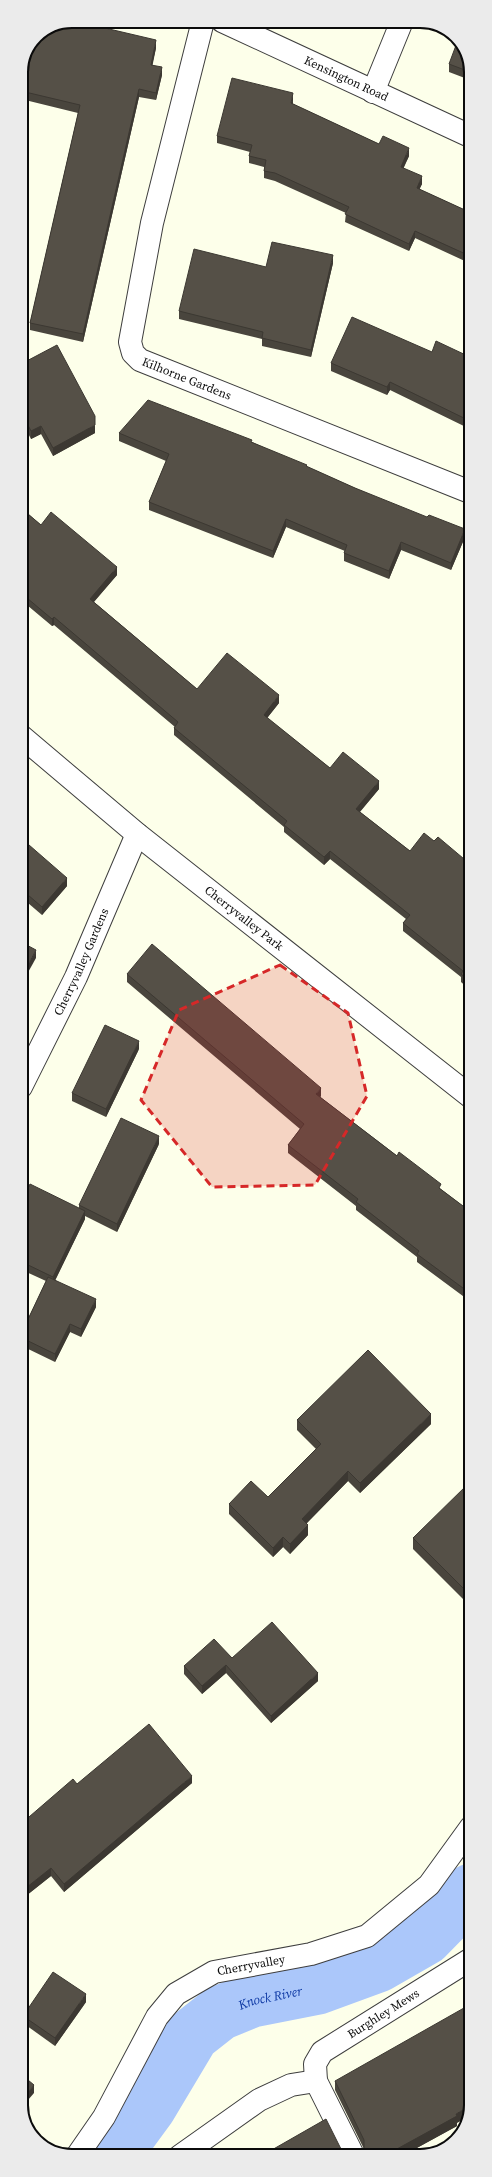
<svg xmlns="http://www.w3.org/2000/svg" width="492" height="2177" font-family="'Source Serif 4',serif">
	<rect width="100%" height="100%" fill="#fdffea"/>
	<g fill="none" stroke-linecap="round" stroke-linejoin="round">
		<!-- river -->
		<path stroke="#abc7fa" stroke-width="55" id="s1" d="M113 2156 149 2107 192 2035 220 2013 252 2000 318 1987 378 1965 425 1938 471 1891"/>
		<!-- minor casing -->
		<g stroke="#3e3e3e" stroke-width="24">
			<g id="minor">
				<path id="s2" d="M203 21 152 223 130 342 133 353 140 360 470 492"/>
				<path id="s3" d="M222 21 470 136"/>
				<path d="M373 92 402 21"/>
				<path id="s4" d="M21 736 137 834 471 1097"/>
				<path id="s5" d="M21 1087 76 977 137 834"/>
				<path id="s6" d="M353 2155 316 2081 315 2064 322 2052 471 1959"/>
				<path id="s7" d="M77 2156 104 2117 157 2017 176 1994 214 1972 311 1954 367 1936 429 1885 471 1827"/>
				<path d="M180 2156 259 2100 291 2085 316 2081"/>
			</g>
		</g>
		<!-- minor -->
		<use href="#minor" stroke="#fff" stroke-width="22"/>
	</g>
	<!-- wall -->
	<g fill="#49453d">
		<path d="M156 48 152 65 162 75 156 100 139 97 83 342 30 330V323L78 113 21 99V71Z"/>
		<path d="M470 62V80L449 72V64Z"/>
		<path d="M293 101V104L379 144 409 156 403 168 422 184 419 189 465 210 470 200V279L464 276V269L467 262 415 238 409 251 345 222 346 213 275 181 264 178V167L249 163V156L250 152 217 143V136Z"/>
		<path d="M333 263 311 357 262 346V339L179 319V311L266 267Z"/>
		<path d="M432 352 470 357V429L390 390 387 395 331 371V363Z"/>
		<path d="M21 364 95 433 53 456 41 434 31 439 21 420Z"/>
		<path d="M119 433 252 442 465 537 451 570 401 550 389 579 344 561V553L345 551 286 527 273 558 149 510V502L166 461 119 441Z"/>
		<path d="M21 508 41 525 117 575 94 602 197 689 279 703 267 718 330 768 379 789 360 812 410 851 434 841 470 864V990L461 982V977L403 931V923L406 919 330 859 324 865 284 832V827L174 735V728L175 727 54 625 52 626 21 600Z"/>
		<path d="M21 838 67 886 42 915 21 897Z"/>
		<path d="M127 974 321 1096 320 1097 471 1212V1302L417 1262V1257L356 1210V1206L288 1153V1145L300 1129 127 982Z"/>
		<path d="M139 1049 106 1117 72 1101V1093Z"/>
		<path d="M159 1144 117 1232 85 1216V1219L55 1280 96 1307 81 1337 70 1332 55 1362 22 1346V1332L46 1281 22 1270V1202L79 1208V1205Z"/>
		<path d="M297 1420 431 1424 360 1493 348 1481 307 1523 308 1535 290 1554 283 1547 273 1557 229 1514V1504L268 1497 316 1449 297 1430Z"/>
		<path d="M471 1487V1607L413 1549V1538Z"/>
		<path d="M232 1658 318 1681 271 1723 226 1673 202 1694 184 1674V1666Z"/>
		<path d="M192 1783 64 1892 51 1876 22 1899V1823L77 1784Z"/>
		<path d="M86 2002 55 2046 23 2023V2016Z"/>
		<path d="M335 2081 457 2123V2126L404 2155H360L364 2152V2149L335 2090Z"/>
	</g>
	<!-- shaded-wall -->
	<g fill="#3c3832">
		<path d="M156 40V48L151 73V65Z"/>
		<path d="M162 67V75L156 100V93Z"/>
		<path d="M139 89V97L83 342V334Z"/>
		<path d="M293 93V101L291 110V103Z"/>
		<path d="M409 148V156L401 174V167Z"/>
		<path d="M422 176V184L417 195V188Z"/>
		<path d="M415 231V238L409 251V244Z"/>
		<path d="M333 255V263L311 357V350Z"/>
		<path d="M390 382V390L387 395V387Z"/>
		<path d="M95 425V433L53 456V448Z"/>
		<path d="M41 426V434L31 439V431Z"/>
		<path d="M286 519V527L273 558V551Z"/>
		<path d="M465 529V537L451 570V563Z"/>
		<path d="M401 542V550L389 579V571Z"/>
		<path d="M117 567V575L90 606V599Z"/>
		<path d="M54 617V625L52 626V619Z"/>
		<path d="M279 695V703L264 722V715Z"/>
		<path d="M379 781V789L356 816V809Z"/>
		<path d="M330 851V859L324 865V857Z"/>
		<path d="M67 878V886L42 915V907Z"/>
		<path d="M36 950V958L21 985V978Z"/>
		<path d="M139 1041V1049L106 1117V1109Z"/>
		<path d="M321 1088V1096L316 1102V1094Z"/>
		<path d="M159 1136V1144L117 1232V1224Z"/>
		<path d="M85 1211V1219L53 1285V1277Z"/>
		<path d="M96 1299V1307L81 1337V1329Z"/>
		<path d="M70 1324V1332L55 1362V1354Z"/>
		<path d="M431 1414V1424L360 1493V1483Z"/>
		<path d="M24 1425V1433L22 1438V1430Z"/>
		<path d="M348 1471V1481L302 1528V1519Z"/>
		<path d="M308 1525V1535L290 1554V1544Z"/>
		<path d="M283 1537V1547L273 1557V1548Z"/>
		<path d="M226 1665V1673L202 1694V1686Z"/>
		<path d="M318 1673V1681L271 1723V1716Z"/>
		<path d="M192 1776V1783L64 1892V1884Z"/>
		<path d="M51 1868V1876L22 1899V1891Z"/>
		<path d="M86 1994V2002L55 2046V2038Z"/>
		<path d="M34 2085V2093L22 2107V2099Z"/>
		<path d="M471 2105 466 2118 457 2123V2126L404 2155H386Z"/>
	</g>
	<!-- building -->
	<g fill="#555047" stroke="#3c3832">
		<path d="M72 21H75L156 40 151 65 162 67 156 93 139 89 83 334 30 323 80 105 21 91V71L36 36Z"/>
		<path d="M458 40 470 62V72L449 64Z"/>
		<path d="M232 78 293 93 291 103 379 144 383 136 409 148 401 167 422 176 417 188 465 210 470 200V272L464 269 470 256 415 231 409 244 345 214 349 207 275 173 264 171 266 160 249 156 252 145 217 136Z"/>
		<path d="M272 242 333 255 311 350 262 338 263 332 179 311 194 249 266 267Z"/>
		<path d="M352 317 432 352 436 341 470 357V421L390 382 387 387 331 363Z"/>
		<path d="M57 345 95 416V425L53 448 41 426 31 431 21 412V364Z"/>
		<path d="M148 400 252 440 251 442 307 465 306 466 355 488 427 517 429 515 465 529 451 563 401 542 389 571 344 553 347 545 286 519 273 551 149 502 169 454 119 433Z"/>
		<path d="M21 508 41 525 51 512 117 567 90 599 197 689 227 653 279 695 264 715 330 768 343 752 379 781 356 809 410 851 424 833 434 841 438 837 470 864V982L461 974 463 971 403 923 410 915 330 851 324 857 284 825 287 821 174 728 178 722 54 617 52 619 21 593Z"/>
		<path d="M21 838 67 878 42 907 21 889Z"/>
		<path d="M21 942 36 950 21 978Z"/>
		<path d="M152 944 321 1088 316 1094 397 1156 399 1152 441 1184 439 1188 471 1212V1294L417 1254 419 1251 356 1202 358 1199 288 1145 304 1124 127 974Z"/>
		<path d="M105 1025 139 1041 106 1109 72 1093Z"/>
		<path d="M121 1118 159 1136 117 1224 79 1205Z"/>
		<path d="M30 1184 85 1211 53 1277 22 1262V1202Z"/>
		<path d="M48 1277 96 1299 81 1329 70 1324 55 1354 22 1338V1332Z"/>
		<path d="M368 1350 431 1414 360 1483 348 1471 302 1519 308 1525 290 1544 283 1537 273 1548 229 1504 251 1481 268 1497 321 1444 297 1420Z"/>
		<path d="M22 1424 24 1425 22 1430Z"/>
		<path d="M468 1484 471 1487V1596L413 1538Z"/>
		<path d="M272 1622 318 1673 271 1716 226 1665 202 1686 184 1666 214 1639 232 1658Z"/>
		<path d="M149 1724 192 1776 64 1884 51 1868 22 1891V1823L73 1779 77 1784Z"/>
		<path d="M53 1972 86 1994 55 2038 23 2016Z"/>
		<path d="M471 2004V2105L456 2114 457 2116 386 2155H360L364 2152V2140L335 2081Z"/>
		<path d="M22 2075 34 2085 22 2099Z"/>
		<path d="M326 2119 342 2151 348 2155H263Z"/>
	</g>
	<!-- marked area -->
	<path fill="#d62828" fill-opacity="0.2" stroke="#d62828" stroke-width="3" stroke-dasharray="8 5" stroke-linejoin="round" d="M280 965 348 1013 367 1096 315 1185 212 1187 141 1100 179 1010Z"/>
	<g text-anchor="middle" stroke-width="4" stroke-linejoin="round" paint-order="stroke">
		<!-- street labels -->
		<g font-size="12" fill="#0b0b0b" stroke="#fff">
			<text dy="4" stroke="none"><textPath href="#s3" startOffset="137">Kensington Road</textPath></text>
			<text dy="4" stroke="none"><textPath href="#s2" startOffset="401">Kilhorne Gardens</textPath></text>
			<text dy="4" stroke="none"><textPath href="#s4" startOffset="288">Cherryvalley Park</textPath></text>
			<text dy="4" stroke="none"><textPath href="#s5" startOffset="139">Cherryvalley Gardens</textPath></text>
			<text dy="4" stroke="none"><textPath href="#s7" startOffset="272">Cherryvalley</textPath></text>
			<text dy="4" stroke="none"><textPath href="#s6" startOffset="186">Burghley Mews</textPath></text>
		</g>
		<!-- water labels -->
		<g font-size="13" font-style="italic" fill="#0e39a4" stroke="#fff">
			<text dy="5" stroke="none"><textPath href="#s1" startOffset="233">Knock River</textPath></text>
		</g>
	</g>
	<!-- crop -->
	<path d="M0 0H492V2177H0ZM72 28H420A44 44 0 0 1 464 72V2105A44 44 0 0 1 420 2149H72A44 44 0 0 1 28 2105V72A44 44 0 0 1 72 28Z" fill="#ebebeb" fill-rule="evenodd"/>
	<path fill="none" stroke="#0b0b0b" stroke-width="2" d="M72 28H420A44 44 0 0 1 464 72V2105A44 44 0 0 1 420 2149H72A44 44 0 0 1 28 2105V72A44 44 0 0 1 72 28Z"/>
</svg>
